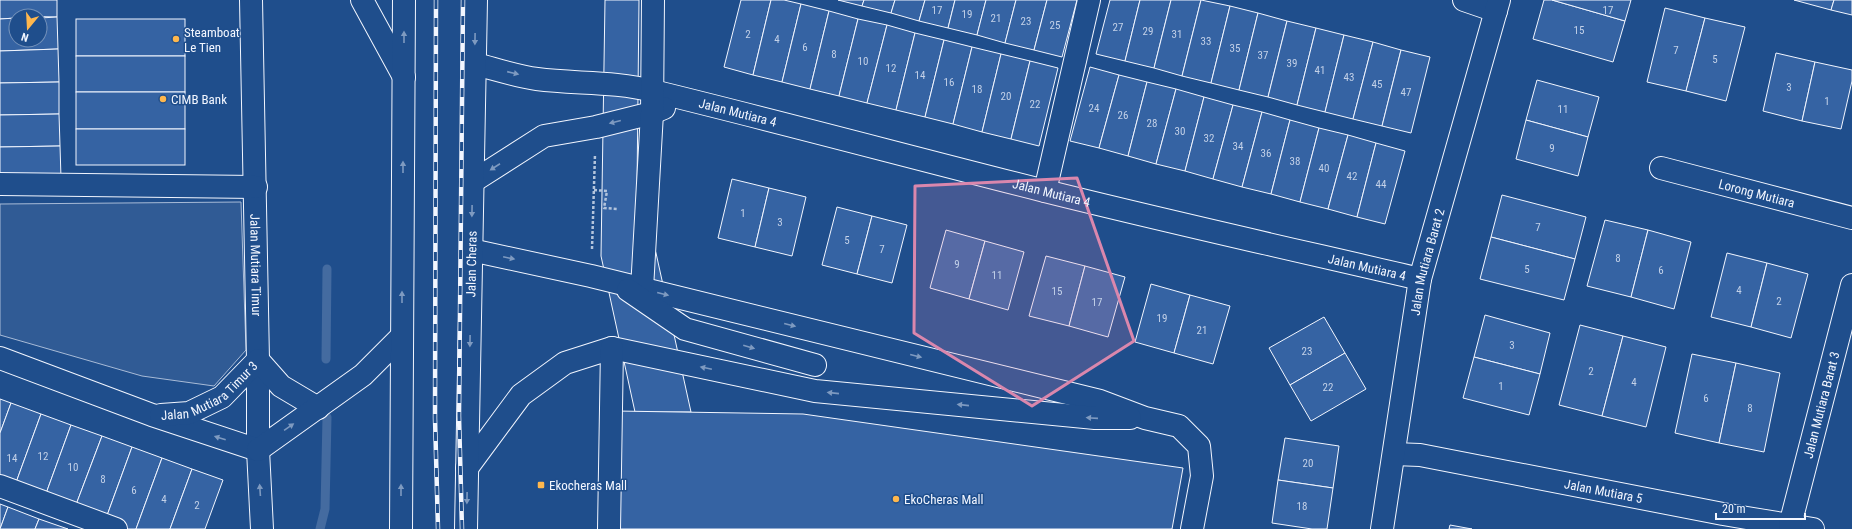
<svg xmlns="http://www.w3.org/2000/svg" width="1852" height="529" font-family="'Roboto Condensed',sans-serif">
	<rect width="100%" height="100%" fill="#1f4e8c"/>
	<!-- built -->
	<path fill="#305b95" stroke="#a8bbd7" d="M241 202 246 350 214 386 142 376 0 335V204Z"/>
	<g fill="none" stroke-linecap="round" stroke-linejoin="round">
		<!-- stream -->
		<g stroke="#446ba0" stroke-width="9">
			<path d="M326 359 327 269"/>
			<path d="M320 529 325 509 327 417"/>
		</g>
	</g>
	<!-- building -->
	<g fill="#3563a3" stroke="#f2f6ff">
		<path d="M0 0H57V17L16 16V18L0 19Z"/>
		<path d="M605 0H639L637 188 656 253 691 412H635L601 256Z"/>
		<path d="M741 0H771L753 75 724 67Z"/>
		<path d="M771 0H784L801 4 782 82 753 75Z"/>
		<path d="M838 0H864L862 6Z"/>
		<path d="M864 0H895L891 13 862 6Z"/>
		<path d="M895 0H925L919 21 891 13Z"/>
		<path d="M925 0H955L948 28 919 21Z"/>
		<path d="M955 0H986L977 35 948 28Z"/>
		<path d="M986 0H1016L1005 43 977 35Z"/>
		<path d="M1016 0H1047L1034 50 1005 43Z"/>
		<path d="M1047 0H1077L1062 57 1034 50Z"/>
		<path d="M1110 0H1140L1125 61 1096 54Z"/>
		<path d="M1140 0H1171L1154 68 1125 61Z"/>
		<path d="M1171 0H1201L1182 76 1154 68Z"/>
		<path d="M1201 0 1230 6 1211 83 1182 76Z"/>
		<path d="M1544 0H1552L1625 21 1613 62 1533 39Z"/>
		<path d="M1552 0H1631L1625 21Z"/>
		<path d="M1794 0H1834L1831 10Z"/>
		<path d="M1834 0H1852V15L1831 10Z"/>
		<path d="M801 4 829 11 810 89 782 82Z"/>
		<path d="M1230 6 1258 13 1239 90 1211 83Z"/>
		<path d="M1665 8 1705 18 1686 91 1647 82Z"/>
		<path d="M829 11 858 19 839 96 810 89Z"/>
		<path d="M1258 13 1287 21 1268 97 1239 90Z"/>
		<path d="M57 17 58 49 0 51V19L16 18V40H40V18Z"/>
		<path d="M1705 18 1745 27 1726 101 1686 91Z"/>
		<rect x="76" y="19" width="109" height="37"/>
		<path d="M858 19 887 25 867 103 839 96Z"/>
		<path d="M1287 21 1316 28 1297 105 1268 97Z"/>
		<path d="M887 25 915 33 896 110 867 103Z"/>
		<path d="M1316 28 1344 35 1325 112 1297 105Z"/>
		<path d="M915 33 944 40 925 117 896 110Z"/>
		<path d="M1344 35 1373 42 1353 119 1325 112Z"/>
		<path d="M944 40 972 47 953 124 925 117Z"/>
		<path d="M1373 42 1401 50 1382 126 1353 119Z"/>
		<path d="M972 47 1001 54 982 132 953 124Z"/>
		<path d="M58 49 59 82 0 83V51Z"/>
		<path d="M1401 50 1430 57 1411 133 1382 126Z"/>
		<path d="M1776 53 1815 62 1802 121 1763 111Z"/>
		<path d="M1001 54 1030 61 1011 139 982 132Z"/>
		<rect x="76" y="56" width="109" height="36"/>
		<path d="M1030 61 1058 68 1039 146 1011 139Z"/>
		<path d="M1815 62 1852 70V81L1841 129 1802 121Z"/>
		<path d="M1090 67 1119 75 1099 148 1070 141Z"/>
		<path d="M1119 75 1147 82 1128 156 1099 148Z"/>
		<path d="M1537 80 1599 97 1588 137 1526 120Z"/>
		<path d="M59 82V114L0 115V83Z"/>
		<path d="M1147 82 1176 89 1156 164 1128 156Z"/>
		<path d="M1176 89 1204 97 1185 171 1156 164Z"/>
		<rect x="76" y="92" width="109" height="37"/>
		<path d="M1204 97 1233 105 1213 179 1185 171Z"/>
		<path d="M1233 105 1262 112 1242 187 1213 179Z"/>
		<path d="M1262 112 1290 120 1271 194 1242 187Z"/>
		<path d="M59 114 60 146 0 147V115Z"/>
		<path d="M1290 120 1319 128 1300 202 1271 194Z"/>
		<path d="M1526 120 1588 137 1578 176 1516 159Z"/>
		<path d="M1319 128 1348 135 1328 209 1300 202Z"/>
		<rect x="76" y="129" width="109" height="36"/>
		<path d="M1348 135 1376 143 1357 217 1328 209Z"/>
		<path d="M1376 143 1405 151 1385 224 1357 217Z"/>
		<path d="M60 146 61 178 0 180V147Z"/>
		<path d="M732 179 769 188 755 247 718 238Z"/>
		<path d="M769 188 806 197 792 256 755 247Z"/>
		<path d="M1502 195 1586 217 1575 259 1491 237Z"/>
		<path d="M837 207 872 216 857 274 822 265Z"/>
		<path d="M872 216 907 225 892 283 857 274Z"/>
		<path d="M1605 220 1648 230 1631 297 1587 286Z"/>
		<path d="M946 230 985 241 969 299 930 288Z"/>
		<path d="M1648 230 1691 242 1674 309 1631 297Z"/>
		<path d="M1491 237 1575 259 1564 300 1480 279Z"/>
		<path d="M985 241 1024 252 1008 310 969 299Z"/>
		<path d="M1727 253 1767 263 1751 327 1711 317Z"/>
		<path d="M1046 256 1085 266 1069 326 1029 316Z"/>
		<path d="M1767 263 1808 274 1791 338 1751 327Z"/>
		<path d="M1085 266 1125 277 1108 337 1069 326Z"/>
		<path d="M1151 284 1190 295 1174 353 1135 342Z"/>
		<path d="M1190 295 1230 306 1213 364 1174 353Z"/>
		<path d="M1485 315 1550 333 1540 374 1474 357Z"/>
		<path d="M1324 317 1345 353 1290 385 1269 348Z"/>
		<path d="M1580 325 1623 336 1602 416 1559 405Z"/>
		<path d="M1623 336 1666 347 1646 427 1602 416Z"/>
		<path d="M1345 353 1366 389 1311 421 1290 385Z"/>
		<path d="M1692 354 1736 363 1719 443 1675 433Z"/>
		<path d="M1474 357 1540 374 1529 415 1463 398Z"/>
		<path d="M1736 363 1780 373 1764 452 1719 443Z"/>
		<path d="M0 399 11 403 0 433Z"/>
		<path d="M11 403 41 414 14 488 0 483V433Z"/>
		<path d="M616 411 803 414 1183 468 1172 529H615Z"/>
		<path d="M41 414 71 425 44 499 14 488Z"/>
		<path d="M71 425 102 436 74 510 44 499Z"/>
		<path d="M102 436 132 447 105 521 74 510Z"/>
		<path d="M1285 438 1339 446 1333 488 1278 480Z"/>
		<path d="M132 447 162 458 136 529H126L105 521Z"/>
		<path d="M162 458 192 469 170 529H136Z"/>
		<path d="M192 469 223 480 205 529H170Z"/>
		<path d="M1278 480 1333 488 1327 529H1312L1272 523Z"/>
		<path d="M0 504 8 507 0 529Z"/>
		<path d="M8 507 39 519 35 529H0Z"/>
		<path d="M39 519 68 529H35Z"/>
		<path d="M1450 525 1472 529H1449Z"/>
	</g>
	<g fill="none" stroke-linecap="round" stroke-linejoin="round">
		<!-- minor casing -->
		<g stroke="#f2f6ff" stroke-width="24">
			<g id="minor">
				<path id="s1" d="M251 0 258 360V450L262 529"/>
				<path d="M362 0 404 77"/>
				<path d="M1464 0 1496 11"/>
				<path id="s2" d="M475 64C495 69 516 76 537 79 575 84 614 81 653 91 784 123 914 158 1045 191 1169 222 1295 250 1420 279"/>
				<path id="s3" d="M1661 168 1852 218"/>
				<path d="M472 182 544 136 596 127 652 113 664 108"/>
				<path d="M0 184 256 187"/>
				<path d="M1045 191 1089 0"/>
				<path d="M471 250 591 276 1100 401 1145 418 1179 426 1199 446 1202 476 1192 529"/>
				<path d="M642 289 652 113 653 0"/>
				<path d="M628 290 685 329 815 365"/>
				<path d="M0 358 152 415 258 450"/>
				<path id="s4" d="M161 415 189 413 222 397 258 360 281 386 318 408"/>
				<path d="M258 450 363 375 402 336"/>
				<path id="s5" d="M1394 454 1420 455 1723 514 1813 529"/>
				<path d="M467 468 521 395 565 363 612 348 815 391 1095 418H1130"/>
				<path d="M0 486 116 529"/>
				<path id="s6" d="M1790 525 1852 285"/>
				<path d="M609 529 612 348"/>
				<path id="s7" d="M1382 529 1420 279 1499 0"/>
			</g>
		</g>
		<!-- highway casing -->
		<g stroke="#f2f6ff" stroke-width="24">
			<g id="highway">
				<path d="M401 529 404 0"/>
				<path id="s8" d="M466 529 476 0"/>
			</g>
		</g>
		<!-- path -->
		<g stroke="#b3c4dc" stroke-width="2.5" stroke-dasharray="3 2" stroke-linecap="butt">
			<path d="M594 190 607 191 604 208 617 209"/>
			<path d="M592 249 595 154"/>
		</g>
		<!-- minor -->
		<use href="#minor" stroke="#1f4e8c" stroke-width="22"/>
		<!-- highway -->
		<use href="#highway" stroke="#1f4e8c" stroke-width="22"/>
		<!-- rail casing -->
		<g stroke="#f2f6ff" stroke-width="4.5">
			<g id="rail">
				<path d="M436 0 435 418 438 529"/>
				<path d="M462 529 459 416 463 0"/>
			</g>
		</g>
		<!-- rail -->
		<use href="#rail" stroke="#1f4e8c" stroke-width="3" stroke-dasharray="9" stroke-linecap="butt"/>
	</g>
	<!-- one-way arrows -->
	<defs><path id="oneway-solid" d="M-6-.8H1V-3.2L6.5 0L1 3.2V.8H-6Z"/></defs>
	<g fill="#7e9ac0">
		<use href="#oneway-solid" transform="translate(404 37) rotate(-90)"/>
		<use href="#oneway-solid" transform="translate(475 39) rotate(91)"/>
		<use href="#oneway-solid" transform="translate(513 73) rotate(13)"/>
		<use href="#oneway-solid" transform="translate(615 122) rotate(166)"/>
		<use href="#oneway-solid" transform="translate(403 167) rotate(-90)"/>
		<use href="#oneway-solid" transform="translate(495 167) rotate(147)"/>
		<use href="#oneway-solid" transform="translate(472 211) rotate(91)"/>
		<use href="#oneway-solid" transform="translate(509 258) rotate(12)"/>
		<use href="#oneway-solid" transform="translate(663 294) rotate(14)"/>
		<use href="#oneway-solid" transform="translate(402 297) rotate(-90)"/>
		<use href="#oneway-solid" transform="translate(790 325) rotate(14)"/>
		<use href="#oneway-solid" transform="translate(470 341) rotate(91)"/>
		<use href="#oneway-solid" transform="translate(749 347) rotate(16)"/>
		<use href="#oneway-solid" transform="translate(916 356) rotate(14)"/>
		<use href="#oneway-solid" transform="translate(706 368) rotate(-168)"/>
		<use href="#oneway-solid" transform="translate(833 393) rotate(-174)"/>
		<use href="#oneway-solid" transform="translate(963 405) rotate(-174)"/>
		<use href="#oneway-solid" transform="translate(1092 418) rotate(-176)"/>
		<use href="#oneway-solid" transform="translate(289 427) rotate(-35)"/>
		<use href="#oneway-solid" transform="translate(220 438) rotate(-162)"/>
		<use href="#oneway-solid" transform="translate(260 490) rotate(-94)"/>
		<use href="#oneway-solid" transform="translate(401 490) rotate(-90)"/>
		<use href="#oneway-solid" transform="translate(467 498) rotate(91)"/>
	</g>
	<!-- marked area -->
	<path fill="#da87ad" fill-opacity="0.2" stroke="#da87ad" stroke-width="3" stroke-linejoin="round" d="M1077 178 1134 341 1032 406 914 333 915 186Z"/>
	<!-- markers -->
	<g fill="#ffb74d" stroke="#1f4e8c" stroke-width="1.5">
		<circle cx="176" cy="39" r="4"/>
		<circle cx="163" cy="99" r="4"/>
		<rect x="537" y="481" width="8" height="8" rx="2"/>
		<circle cx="896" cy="499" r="4"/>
	</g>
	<g text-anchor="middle" stroke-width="3" stroke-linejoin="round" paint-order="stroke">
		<!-- number labels -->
		<g font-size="11" fill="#c3d1e8">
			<text x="937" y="14">17</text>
			<text x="1608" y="14">17</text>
			<text x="967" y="18">19</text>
			<text x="996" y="22">21</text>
			<text x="1026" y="25">23</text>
			<text x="1055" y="29">25</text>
			<text x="1118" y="31">27</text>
			<text x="1579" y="34">15</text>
			<text x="1148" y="35">29</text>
			<text x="748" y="38">2</text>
			<text x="1177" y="38">31</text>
			<text x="777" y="43">4</text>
			<text x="1206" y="45">33</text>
			<text x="805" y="51">6</text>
			<text x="1235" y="52">35</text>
			<text x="1676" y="54">7</text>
			<text x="834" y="58">8</text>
			<text x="1263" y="59">37</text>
			<text x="1715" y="63">5</text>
			<text x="863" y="65">10</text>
			<text x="1292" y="67">39</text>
			<text x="891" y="72">12</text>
			<text x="1320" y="74">41</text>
			<text x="920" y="79">14</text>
			<text x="1349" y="81">43</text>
			<text x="949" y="86">16</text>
			<text x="1377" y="88">45</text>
			<text x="1789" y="91">3</text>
			<text x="977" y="93">18</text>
			<text x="1406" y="96">47</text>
			<text x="1006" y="100">20</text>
			<text x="1827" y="105">1</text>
			<text x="1035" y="108">22</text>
			<text x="1094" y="112">24</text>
			<text x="1563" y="113">11</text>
			<text x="1123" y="119">26</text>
			<text x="1152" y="127">28</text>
			<text x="1180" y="135">30</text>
			<text x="1209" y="142">32</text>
			<text x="1238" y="150">34</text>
			<text x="1552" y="152">9</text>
			<text x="1266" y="157">36</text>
			<text x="1295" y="165">38</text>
			<text x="1324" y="172">40</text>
			<text x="1352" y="180">42</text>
			<text x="1381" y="188">44</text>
			<text x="743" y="217">1</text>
			<text x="780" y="226">3</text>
			<text x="1538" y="231">7</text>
			<text x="847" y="244">5</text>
			<text x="882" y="253">7</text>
			<text x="1618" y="262">8</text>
			<text x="957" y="268">9</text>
			<text x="1527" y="273">5</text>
			<text x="1661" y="274">6</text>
			<text x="997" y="279">11</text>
			<text x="1739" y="294">4</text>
			<text x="1057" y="295">15</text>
			<text x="1779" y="305">2</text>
			<text x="1097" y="306">17</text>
			<text x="1162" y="322">19</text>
			<text x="1202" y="334">21</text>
			<text x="1512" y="349">3</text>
			<text x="1307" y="355">23</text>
			<text x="1591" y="375">2</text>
			<text x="1634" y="386">4</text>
			<text x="1501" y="390">1</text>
			<text x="1328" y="391">22</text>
			<text x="1706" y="402">6</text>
			<text x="1750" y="412">8</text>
			<text x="43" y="460">12</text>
			<text x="12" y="462">14</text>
			<text x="1308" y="467">20</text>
			<text x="73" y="471">10</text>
			<text x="103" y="483">8</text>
			<text x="134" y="494">6</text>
			<text x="164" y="503">4</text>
			<text x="197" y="509">2</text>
			<text x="1302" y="510">18</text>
		</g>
		<!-- poi labels -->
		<g font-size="13" fill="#f2f6ff" stroke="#1f4e8c" text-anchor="start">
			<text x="184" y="37">Steamboat<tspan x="184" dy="15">Le Tien</tspan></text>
			<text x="171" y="104">CIMB Bank</text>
			<text x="549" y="490">Ekocheras Mall</text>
			<text x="904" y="504">EkoCheras Mall</text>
		</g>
		<!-- street labels -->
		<g font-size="13" fill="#f2f6ff" stroke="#1f4e8c">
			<text dy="5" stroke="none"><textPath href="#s2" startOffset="268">Jalan Mutiara 4</textPath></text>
			<text dy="5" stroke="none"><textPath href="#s2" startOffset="592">Jalan Mutiara 4</textPath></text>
			<text dy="5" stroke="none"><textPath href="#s3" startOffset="99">Lorong Mutiara</textPath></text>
			<text dy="5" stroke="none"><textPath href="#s7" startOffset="271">Jalan Mutiara Barat 2</textPath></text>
			<text dy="5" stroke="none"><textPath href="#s8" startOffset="265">Jalan Cheras</textPath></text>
			<text dy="5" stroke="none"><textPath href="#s1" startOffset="265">Jalan Mutiara Timur</textPath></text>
			<text dy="5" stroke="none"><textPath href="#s2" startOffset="916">Jalan Mutiara 4</textPath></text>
			<text dy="5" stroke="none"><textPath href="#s4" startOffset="56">Jalan Mutiara Timur 3</textPath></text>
			<text dy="5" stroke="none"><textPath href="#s6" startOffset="124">Jalan Mutiara Barat 3</textPath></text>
			<text dy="5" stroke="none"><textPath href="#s5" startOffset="213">Jalan Mutiara 5</textPath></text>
		</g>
	</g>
	<!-- north arrow -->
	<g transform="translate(28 28) rotate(198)"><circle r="19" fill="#1f4e8c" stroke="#7391ba"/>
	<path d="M0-3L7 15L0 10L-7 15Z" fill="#ffb74d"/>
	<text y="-6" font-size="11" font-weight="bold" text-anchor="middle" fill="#f2f6ff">N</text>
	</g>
	<!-- scale -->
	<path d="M1716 513v6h89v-6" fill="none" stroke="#f2f6ff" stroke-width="2"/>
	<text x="1722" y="513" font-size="12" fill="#f2f6ff" stroke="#1f4e8c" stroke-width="3" paint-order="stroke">20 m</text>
</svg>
